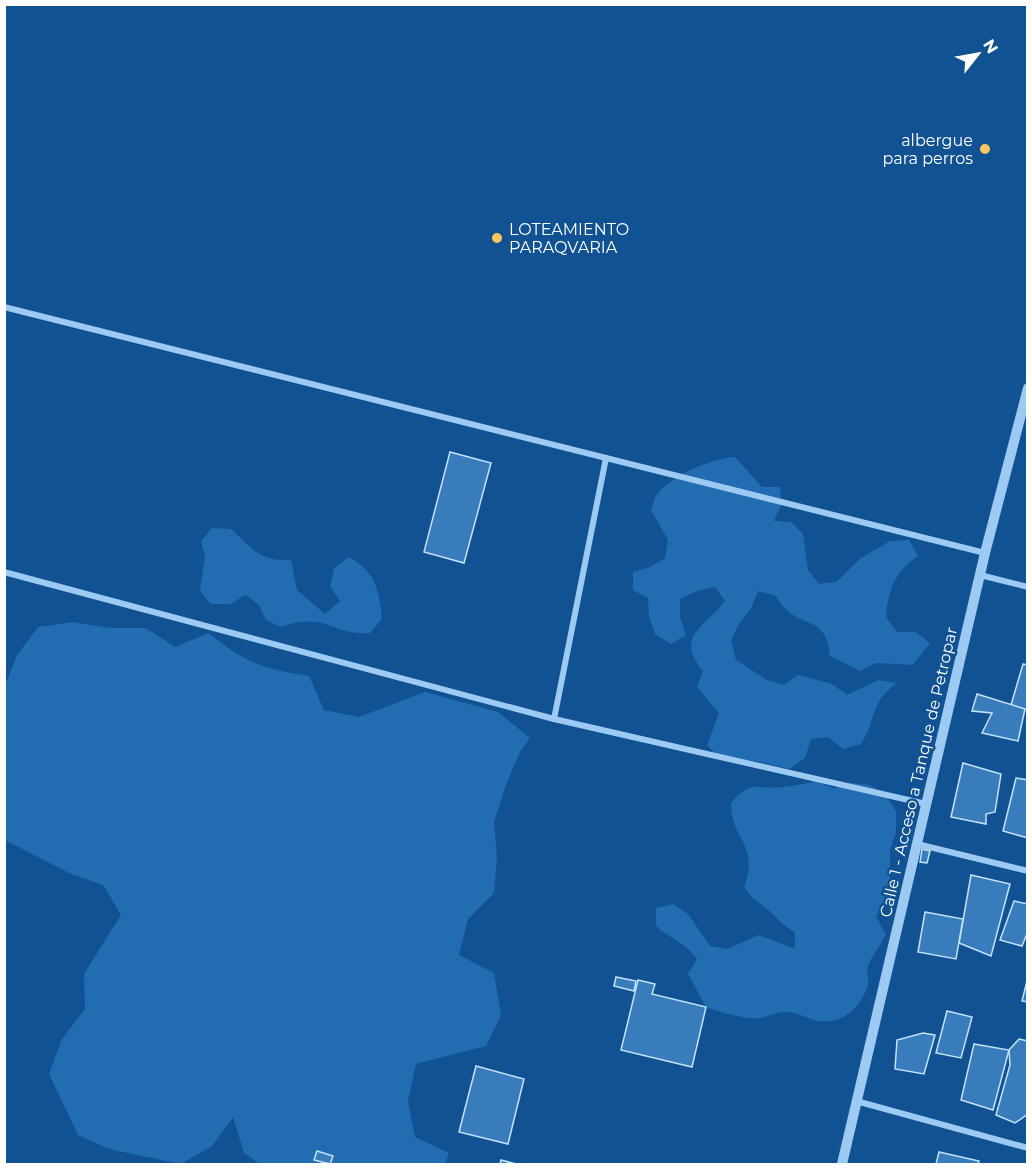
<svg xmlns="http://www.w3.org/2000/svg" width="1032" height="1169" font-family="Montserrat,sans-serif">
	<rect width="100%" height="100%" fill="#115293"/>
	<!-- green -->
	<g fill="#226cb2">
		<path d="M735 457 762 487H780L781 505 774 521 791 522 803 534 808 570 819 584 836 582 861 558 890 541 909 540 918 556C895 571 888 591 886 617L897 632H915L930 643 913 665 876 663 860 671 830 656C826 610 796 633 776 596L758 591 751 608 739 624 731 640 736 660 767 680 784 685 798 675 832 684 847 695 878 680 897 683C868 704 878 718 861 744L843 749 828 737 811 739 805 758 789 769 755 761 720 758 707 745 719 713 697 687 703 671C674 636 705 627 725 601L715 587 697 591 680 599V617L686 635 671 644 655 634 649 616 648 598 633 590V572L650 567 665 558 668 540 651 510C653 505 654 497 658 493 674 474 711 459 735 457Z"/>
		<path d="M212 528 231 529C254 550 258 561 291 560L297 590 325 614 340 601 330 587 334 568 349 557C376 572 379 590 382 619L370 633C332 636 326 611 281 627L266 620 259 605 246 595 230 604H211L200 591 205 557 201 541Z"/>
		<path d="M73 622 110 628H146L175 647 209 633C245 663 263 669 309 676L324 710 359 717 425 692 498 712 530 738 520 752 506 785 494 822 497 857 494 893 468 919 459 955 494 973 501 1015 486 1046 416 1064 408 1101 415 1137 449 1153 445 1164H260L244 1153 233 1117 212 1146 181 1164 109 1149 78 1135 49 1074 62 1039 85 1009 84 974 121 915 103 885 69 873 5 840 4 688 17 655 38 627Z"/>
		<path d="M816 782 834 788 852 783 870 785 885 795 896 811V832L890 850V891L876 917 886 934C882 943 870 959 868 966 866 971 869 978 868 984 864 1002 849 1018 831 1021 812 1024 802 1012 786 1012 776 1012 770 1016 760 1018 746 1020 719 1012 706 1007L688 974 697 959C685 942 672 940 656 926V908L673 904 688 914 710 946 727 949 759 935 795 949V932C780 924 780 920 768 910 757 900 754 902 744 887 760 844 731 841 731 803 753 778 756 790 782 787 794 786 805 783 816 782Z"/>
	</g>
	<!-- building -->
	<g fill="#397cbb" stroke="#c5e2fd" stroke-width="1.5">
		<path d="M450 452 491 463 464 563 424 552Z"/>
		<path d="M1023 664 1028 665V710L1011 705Z"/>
		<path d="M977 694 1025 709 1018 741 982 733 992 713 972 711Z"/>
		<path d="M963 763 1001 774 995 812 986 814V824L951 817Z"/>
		<path d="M1016 778 1028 780V838L1003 831Z"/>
		<path d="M922 849 930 851 927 863 920 862Z"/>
		<path d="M971 875 1010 884 991 956 959 943Z"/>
		<path d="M1014 901 1028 904V931L1022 946 1000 940Z"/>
		<path d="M925 912 963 919 956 959 918 952Z"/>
		<path d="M616 977 636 981 634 991 614 986Z"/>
		<path d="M638 980 655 984 652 994 706 1007 692 1067 621 1050Z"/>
		<path d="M1027 981H1028V1002L1022 1001Z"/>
		<path d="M947 1011 972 1017 961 1058 936 1053Z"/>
		<path d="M923 1033 935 1035 924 1074 895 1069 897 1040Z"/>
		<path d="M1019 1039 1028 1041V1114L1015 1123 996 1115 1010 1065 1009 1050Z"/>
		<path d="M974 1044 1009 1050 993 1110 961 1100Z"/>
		<path d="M476 1066 524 1079 508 1144 459 1132Z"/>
		<path d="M317 1151 333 1156 330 1164 314 1160Z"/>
		<path d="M939 1152 979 1161 978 1164H936Z"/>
		<path d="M501 1160 516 1164H500Z"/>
	</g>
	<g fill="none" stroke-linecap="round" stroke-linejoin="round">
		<!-- minor -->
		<g stroke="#9dcaf3" stroke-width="6">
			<path d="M4 307 985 553"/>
			<path d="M4 572 554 719 926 804"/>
			<path d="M980 575 1028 587"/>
			<path d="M554 719 606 458"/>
			<path d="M917 844 1028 871"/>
			<path d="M856 1101 1028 1148"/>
		</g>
		<!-- tertiary -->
		<path stroke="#9dcaf3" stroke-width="10" d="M842 1164 985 553 1028 388"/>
	</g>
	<!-- markers -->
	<g fill="#ffc65f" stroke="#115293" stroke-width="2">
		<circle cx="985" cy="149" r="6"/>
		<circle cx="497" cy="238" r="6"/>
	</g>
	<g text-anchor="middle" stroke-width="5" stroke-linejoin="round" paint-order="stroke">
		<!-- poi labels -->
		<g font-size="16" fill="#fff" stroke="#115293" text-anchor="end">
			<text x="973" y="146">albergue<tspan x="973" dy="18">para perros</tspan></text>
			<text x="509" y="235" text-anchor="start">LOTEAMIENTO<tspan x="509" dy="18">PARAQVARIA</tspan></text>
		</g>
		<!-- street labels -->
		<g font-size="16" fill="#fff" stroke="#115293">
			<text transform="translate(918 772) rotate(-77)" y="6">Calle 1 - Acceso a Tanque de Petropar</text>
		</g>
	</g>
	<!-- border -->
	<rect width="1032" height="1169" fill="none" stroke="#ffffff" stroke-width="12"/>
	<!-- north arrow -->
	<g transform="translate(978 54) rotate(59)" stroke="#115293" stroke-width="4.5" paint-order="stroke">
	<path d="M0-4.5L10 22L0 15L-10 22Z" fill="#ffffff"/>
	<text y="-9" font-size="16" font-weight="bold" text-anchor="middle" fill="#ffffff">N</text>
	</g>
</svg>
